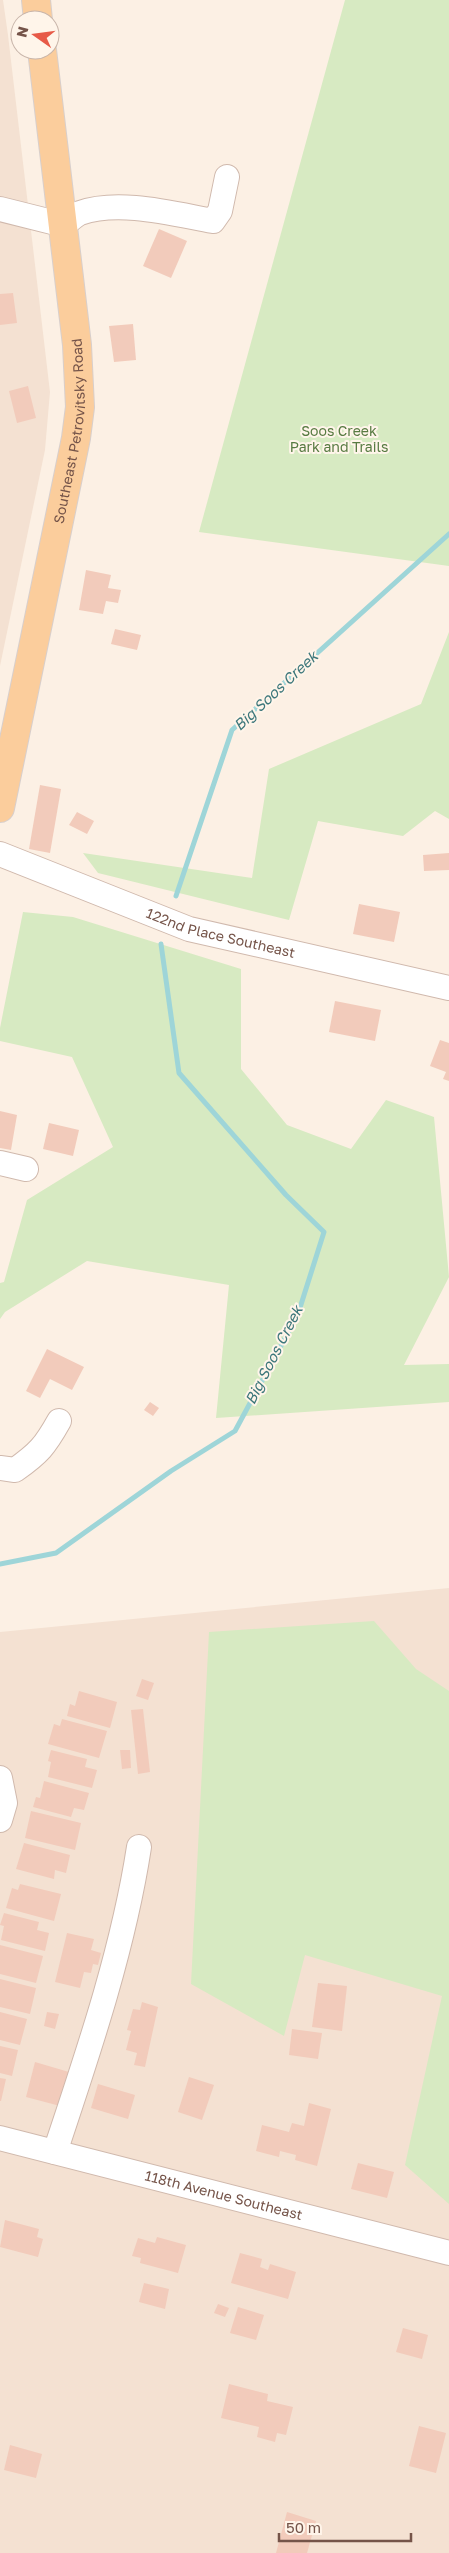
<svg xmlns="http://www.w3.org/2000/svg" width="449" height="2553" font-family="'Golos Text',sans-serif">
	<rect width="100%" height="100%" fill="#fcf0e4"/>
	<!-- residential -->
	<g fill="#f4e1d2">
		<path d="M0 0H3L8 35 50 392 45 450 0 666Z"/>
		<path d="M449 1588V2553H0V1632Z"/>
	</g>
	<!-- green -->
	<g fill="#d7eac2">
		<path d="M345 0H449V566L199 532Z"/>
		<path d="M449 632V819L435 811 403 836 318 821 289 920 98 873 83 853 252 878 269 769 421 704Z"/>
		<path d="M23 912 73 917 241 969V1069L287 1125 351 1149 386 1100 434 1117 449 1277 404 1365 449 1364V1402L216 1418 229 1285 87 1261 5 1312 0 1319V1283L4 1282 27 1200 113 1147 72 1057 0 1041V1028Z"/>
		<path d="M374 1621 416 1669 449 1691V2204L405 2165 442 1996 305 1955 284 2036 191 1984 209 1632Z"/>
	</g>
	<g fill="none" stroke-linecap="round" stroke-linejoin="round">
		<!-- stream -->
		<g stroke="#9ed5d8" stroke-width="5">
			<path d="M176 896 232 730 449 534"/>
			<path d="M0 1564 56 1553 171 1471 235 1431 298 1314 324 1232 286 1195 179 1073 161 944"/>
		</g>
	</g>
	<!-- building -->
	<g fill="#f2cbbb">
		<path d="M159 229 187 241 171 278 143 266Z"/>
		<path d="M13 293 17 323 0 325V294Z"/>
		<path d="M133 324 136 360 114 362 109 326Z"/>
		<path d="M28 386 36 418 17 423 9 391Z"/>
		<path d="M86 570 111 575 108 588 121 590 118 603 106 601 103 614 79 610Z"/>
		<path d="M115 629 141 635 137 650 111 644Z"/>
		<path d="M40 785 61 789 50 853 29 849Z"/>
		<path d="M77 812 94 821 87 834 69 825Z"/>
		<path d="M449 853V870L424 871 423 855Z"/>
		<path d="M359 904 400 912 394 942 353 934Z"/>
		<path d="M335 1001 381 1010 375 1041 329 1032Z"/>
		<path d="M440 1040 449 1043V1081L443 1079 446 1072 430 1066Z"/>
		<path d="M0 1111 17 1115 11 1150 0 1148Z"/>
		<path d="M49 1123 79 1130 73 1156 43 1149Z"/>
		<path d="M47 1349 84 1367 72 1390 50 1379 40 1398 26 1391Z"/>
		<path d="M150 1402 159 1408 153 1416 144 1410Z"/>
		<path d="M142 1679 154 1683 148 1700 136 1696Z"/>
		<path d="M79 1691 117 1702 110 1728 67 1716 70 1704 75 1706Z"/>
		<path d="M143 1709 150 1772 138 1774 131 1710Z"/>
		<path d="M62 1719 107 1731 99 1758 48 1744 54 1724 60 1726Z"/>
		<path d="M51 1750 87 1759 85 1767 97 1770 92 1788 48 1777 51 1762 48 1761Z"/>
		<path d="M120 1750H130L131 1768 122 1769Z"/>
		<path d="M44 1781 89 1793 84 1810 74 1808 71 1817 33 1807 36 1797 40 1798Z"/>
		<path d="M31 1811 81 1823 75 1850 25 1838Z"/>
		<path d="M24 1843 70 1855 66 1873 55 1870 54 1879 16 1869Z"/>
		<path d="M20 1884 61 1894 54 1921 6 1908 12 1888 18 1890Z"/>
		<path d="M4 1913 39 1922 37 1930 49 1933 45 1951 1 1940 4 1926 0 1925Z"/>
		<path d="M67 1933 94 1939 91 1950 101 1953 98 1965 93 1964 91 1973 84 1972 80 1988 55 1982Z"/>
		<path d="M0 1945 43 1956 36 1983 0 1974Z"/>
		<path d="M0 1979 36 1988 30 2014 0 2007Z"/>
		<path d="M318 1983 347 1986 342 2031 312 2027Z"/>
		<path d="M142 2002 158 2007 145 2067 134 2065 137 2053 126 2050 131 2031 127 2030 133 2009 140 2010Z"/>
		<path d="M0 2012 27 2019 20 2045 0 2040Z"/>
		<path d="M47 2012 59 2014 55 2029 44 2026Z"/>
		<path d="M292 2029 322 2033 318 2059 289 2055Z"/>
		<path d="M0 2046 18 2050 12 2076 0 2073Z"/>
		<path d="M35 2062 69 2072 60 2106 26 2097Z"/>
		<path d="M189 2077 214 2085 202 2120 178 2112Z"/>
		<path d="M0 2078 6 2079 1 2101H0Z"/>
		<path d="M98 2084 135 2095 128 2119 91 2108Z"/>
		<path d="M309 2103 331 2109 317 2166 295 2160 296 2155 280 2151 279 2157 256 2151 262 2125 289 2132 292 2123 304 2126Z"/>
		<path d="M358 2163 394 2172 387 2198 351 2189Z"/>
		<path d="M5 2220 39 2229 37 2237 43 2239 38 2257 0 2247Z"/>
		<path d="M157 2237 186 2245 178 2273 140 2263 141 2258 132 2256 138 2238 155 2243Z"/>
		<path d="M240 2253 262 2259 260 2267 268 2270 270 2264 296 2272 288 2299 231 2283Z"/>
		<path d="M144 2283 169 2289 165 2309 139 2302Z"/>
		<path d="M218 2304 229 2308 225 2317 214 2313Z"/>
		<path d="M238 2307 264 2315 256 2340 230 2333Z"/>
		<path d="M403 2328 428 2335 422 2359 396 2352Z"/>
		<path d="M229 2384 268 2394 267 2401 293 2407 286 2435 277 2433 275 2442 257 2437 259 2427 221 2418Z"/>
		<path d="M419 2426 446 2433 436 2473 409 2466Z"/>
		<path d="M10 2445 42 2454 36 2478 4 2470Z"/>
		<path d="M287 2512 316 2521 307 2553H276Z"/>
	</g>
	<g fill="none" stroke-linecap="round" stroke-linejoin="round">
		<!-- minor casing -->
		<g stroke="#d0b9ad" stroke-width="26">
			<g id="minor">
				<path d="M0 209 64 225C69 221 75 215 80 213 119 199 174 214 213 221L220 211 227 177"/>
				<path id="s1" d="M0 854 189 929 449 988"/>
				<path d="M0 1163 26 1169"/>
				<path d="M0 1468 15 1470C39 1453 45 1446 59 1421"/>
				<path d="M0 1778 5 1803 0 1820"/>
				<path id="s2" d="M0 2138 449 2253"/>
				<path d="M55 2152C88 2053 123 1951 139 1847"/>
			</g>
		</g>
		<!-- major casing -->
		<g stroke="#d8cfcc" stroke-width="30">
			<g id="major">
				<path d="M36 0 38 20"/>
				<path id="s3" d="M0 808 76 438 80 407 77 345 42 50"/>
			</g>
		</g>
		<!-- minor -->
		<use href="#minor" stroke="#fff" stroke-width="24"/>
		<!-- major -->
		<use href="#major" stroke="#fbcd9c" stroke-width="28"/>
	</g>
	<g text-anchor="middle" stroke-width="4" stroke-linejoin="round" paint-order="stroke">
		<!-- street labels -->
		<g font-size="14" fill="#755449" stroke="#fff5ea">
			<text dy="5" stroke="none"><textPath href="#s3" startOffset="384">Southeast Petrovitsky Road</textPath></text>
			<text dy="5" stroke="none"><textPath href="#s1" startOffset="235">122nd Place Southeast</textPath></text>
			<text dy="5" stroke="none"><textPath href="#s2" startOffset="231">118th Avenue Southeast</textPath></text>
		</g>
		<!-- park labels -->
		<g font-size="14" fill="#587b42" stroke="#fff5ea">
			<text x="339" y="436">Soos Creek<tspan x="339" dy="16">Park and Trails</tspan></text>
		</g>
		<!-- water labels -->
		<g font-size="15" font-style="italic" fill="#3d777b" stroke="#fff5ea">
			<text transform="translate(276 691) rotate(-43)" y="5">Big Soos Creek</text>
			<text transform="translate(274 1355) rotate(-63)" y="5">Big Soos Creek</text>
		</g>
	</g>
	<!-- north arrow -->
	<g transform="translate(35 35) rotate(284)"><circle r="24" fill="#fff5ea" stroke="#c8b5aa"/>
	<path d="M0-4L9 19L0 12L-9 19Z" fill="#e75a48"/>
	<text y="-8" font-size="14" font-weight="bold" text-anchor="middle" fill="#755449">N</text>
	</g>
	<!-- scale -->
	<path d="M279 2533v8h132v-8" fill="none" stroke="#755449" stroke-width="2.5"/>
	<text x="286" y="2533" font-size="15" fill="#755449" stroke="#fff5ea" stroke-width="4" paint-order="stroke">50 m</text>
</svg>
